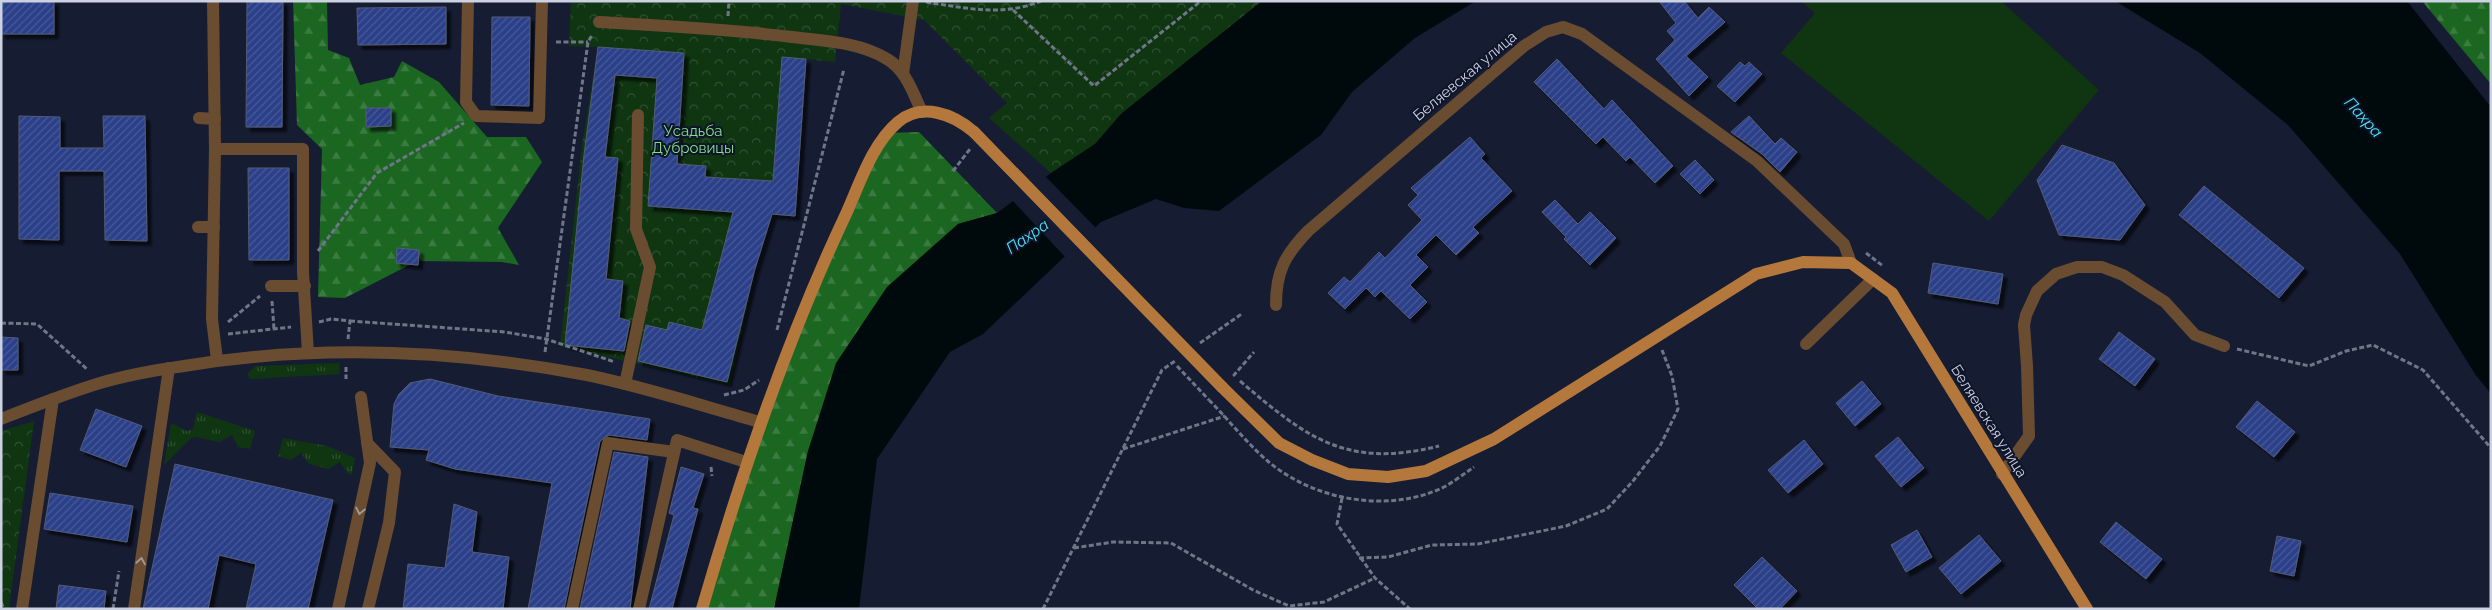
<svg xmlns="http://www.w3.org/2000/svg" width="2492" height="610" font-family="Raleway,sans-serif">
	<defs>
		<pattern id="grass-tufts" width="24" height="20" patternUnits="userSpaceOnUse" patternTransform="scale(1.25)"><rect width="24" height="20" fill="#0f3511"/><path d="M3 7l-1-3M5 7V3M7 7l1-3M15 17l-1-3M17 17v-4M19 17l1-3" fill="none" stroke="#315133"/></pattern>
		<pattern id="forest-firs" width="22" height="20" patternUnits="userSpaceOnUse" patternTransform="scale(1.25)"><rect width="22" height="20" fill="#1b6621"/><path d="M5 1l3.5 6h-7zM16 11l3.5 6h-7z" fill="#3b7b41"/></pattern>
		<pattern id="park-crowns" width="20" height="18" patternUnits="userSpaceOnUse" patternTransform="scale(1.25)"><rect width="20" height="18" fill="#0f3511"/><path d="M2 6a3 3 0 1 1 6 0M12 15a3 3 0 1 1 6 0" fill="none" stroke="#315133"/></pattern>
		<pattern id="building-hatch" width="6" height="6" patternUnits="userSpaceOnUse" patternTransform="scale(1.25)"><rect width="6" height="6" fill="#2c3f89"/><path d="M-1 1l2-2M0 6l6-6M5 7l2-2" fill="none" stroke="#495a99"/></pattern>
		<filter id="shadow"><feDropShadow dx="4.5" dy="4.5" stdDeviation="1" flood-color="#0009"/></filter>
	</defs>
	<rect width="100%" height="100%" fill="#161d33"/>
	<!-- grass -->
	<g fill="url(#grass-tufts)">
		<path d="M339 363 340 374 250 379 247 374 255 366Z"/>
		<path d="M197 412 255 431 250 449 238 447 232 435 219 442 196 437 190 439 164 465 171 423 187 431 193 429Z"/>
		<path d="M283 438 327 446 355 458 352 474H348L340 462 329 469 309 464 301 453 291 460 278 456Z"/>
	</g>
	<!-- forest -->
	<g fill="url(#forest-firs)">
		<path d="M293 1H327L328 50 349 58 360 85 394 77 402 61 439 82 487 137H526L542 162 498 228 519 265 502 262 417 261 345 298 318 297 322 149 297 125Z"/>
		<path d="M2422 1H2491V84Z"/>
		<path d="M919 132 997 213 958 224 808 451 774 609H702L760 422 887 133Z"/>
	</g>
	<!-- park -->
	<g fill="url(#park-crowns)">
		<path d="M571 1H1262L1121 114 1095 144 1051 173 989 118 1007 103 924 20 841 4 835 62 806 59 795 216 771 215 755 272 730 385 560 346 582 145 598 47 569 46Z"/>
		<path d="M34 421 9 609H1V431Z"/>
	</g>
	<!-- pitch -->
	<path fill="#0f3511" d="M1801 1H2001L2099 90 1989 221 1781 53 1815 13Z"/>
	<!-- water -->
	<g fill="#000a0c">
		<path d="M1262 1H1476L1415 38 1352 92 1321 135 1219 211 1184 208 1156 199 1101 222 983 334 950 352 877 459 859 609H774L808 451 836 363 887 287 958 224 997 213 1051 173 1095 144 1121 114Z"/>
		<path d="M2115 1H2407L2491 107V394L2475 374 2400 254 2288 125 2200 53Z"/>
	</g>
	<!-- pier -->
	<path fill="#161d33" d="M1044 175 1097 229 1067 259 1011 199Z"/>
	<!-- building -->
	<g fill="url(#building-hatch)" stroke="#535c76" filter="url(#shadow)">
		<rect x="1" y="1" width="53" height="33"/>
		<path d="M247 1H283L282 127H246Z"/>
		<path d="M1659 1H1684L1698 18 1709 7 1725 22 1686 56 1708 77 1689 96 1656 59 1675 40 1667 31 1676 23Z"/>
		<path d="M446 7V44L358 45 357 8Z"/>
		<path d="M492 17H530L529 106 491 105Z"/>
		<path d="M598 47 684 53 677 164 706 166 705 177 773 181 782 57 806 59 795 216 772 214 754 272 727 382 638 361 646 325 667 330 669 322 702 330 733 212 648 206 657 78 615 75 605 157 618 158 606 279 623 281 619 318 630 321 624 351 565 345 584 155Z"/>
		<path d="M1557 59 1604 109 1612 100 1673 166 1655 183 1630 157 1626 161 1603 137 1596 144 1534 82Z"/>
		<path d="M1740 62 1745 66 1749 62 1762 74 1735 102 1717 86Z"/>
		<path d="M366 108H391V126L366 127Z"/>
		<path d="M19 116 60 117V148H104L103 116H145L147 241 105 240 104 171H59V240L19 239Z"/>
		<path d="M1749 116 1775 144 1781 138 1797 152 1780 172 1762 154 1731 132Z"/>
		<path d="M1470 137 1485 154 1481 158 1512 191 1473 227 1479 233 1456 255 1436 235 1416 255 1428 267 1410 285 1427 302 1410 319 1381 291 1375 297 1366 288 1345 309 1328 293 1344 277 1350 282 1379 252 1385 258 1422 220 1408 205 1418 195 1411 188Z"/>
		<path d="M2062 145 2114 163 2145 205 2120 240 2059 235 2037 180Z"/>
		<path d="M1695 160 1714 180 1700 194 1680 174Z"/>
		<path d="M248 168H289V260H249Z"/>
		<path d="M2204 186 2304 268 2279 298 2179 215Z"/>
		<path d="M1555 200 1578 224 1590 212 1616 238 1590 265 1564 239 1566 237 1542 212Z"/>
		<path d="M397 248 419 250 418 265 396 263Z"/>
		<path d="M1933 263 2003 274 1998 304 1928 293Z"/>
		<path d="M2119 332 2155 359 2135 386 2099 359Z"/>
		<path d="M1 337 18 338V370H1Z"/>
		<path d="M430 379 498 396 650 419 647 440 609 435 600 441 564 609H528L552 483 455 469 426 460 429 450 390 447 394 404 399 394 410 383Z"/>
		<path d="M1862 381 1881 404 1855 426 1836 403Z"/>
		<path d="M2257 401 2295 432 2274 457 2236 427Z"/>
		<path d="M96 409 142 426 126 467 80 450Z"/>
		<path d="M1898 437 1924 468 1901 487 1875 456Z"/>
		<path d="M1804 440 1823 464 1788 493 1768 470Z"/>
		<path d="M614 452 648 457 630 609H580Z"/>
		<path d="M175 464 333 500 308 609H246L256 564 219 555 208 609H143Z"/>
		<path d="M681 467 704 474 693 508 698 509 672 609H649L674 515 669 513Z"/>
		<path d="M50 493 133 506 127 542 44 529Z"/>
		<path d="M454 504 477 512 472 552 509 557 503 609H403L408 564 445 568Z"/>
		<path d="M2116 522 2162 559 2146 579 2100 542Z"/>
		<path d="M1917 530 1932 557 1906 572 1891 545Z"/>
		<path d="M1979 535 2001 561 1961 594 1939 568Z"/>
		<path d="M2277 536 2301 541 2294 576 2270 571Z"/>
		<path d="M1762 557 1797 591 1780 609H1758L1734 585Z"/>
		<path d="M59 585 106 591 104 609H56Z"/>
	</g>
	<g fill="none" stroke-linecap="round" stroke-linejoin="round">
		<!-- path -->
		<g stroke="#707689" stroke-width="3" stroke-dasharray="5 2.5" stroke-linecap="butt">
			<path d="M926 2C966 8 1002 17 1041 1"/>
			<path d="M1013 10 1094 86 1201 1"/>
			<path d="M728 16 729 1"/>
			<path d="M556 42H588"/>
			<path d="M953 171 970 149"/>
			<path d="M318 251 377 173 464 123"/>
			<path d="M1866 253 1883 266"/>
			<path d="M272 301 274 329"/>
			<path d="M350 321 505 332 546 339 615 362"/>
			<path d="M228 322 260 296"/>
			<path d="M319 322 331 319 350 321 348 339"/>
			<path d="M1 323 37 324 88 370"/>
			<path d="M777 330 844 69"/>
			<path d="M228 334 291 327"/>
			<path d="M1200 343 1243 313"/>
			<path d="M2237 349 2309 366 2346 351 2373 345 2423 370 2491 448"/>
			<path d="M545 352 588 42 592 35"/>
			<path d="M346 367V379"/>
			<path d="M1235 376 1234 375 1254 352"/>
			<path d="M1240 381C1307 438 1346 469 1439 446"/>
			<path d="M724 395 744 390 759 380"/>
			<path d="M1209 400C1229 420 1248 445 1270 463 1314 499 1382 512 1435 491 1449 486 1462 475 1474 467"/>
			<path d="M1123 449 1225 416"/>
			<path d="M711 467 712 476"/>
			<path d="M1342 498 1337 524 1375 578 1410 609"/>
			<path d="M1074 548 1113 542 1171 543 1253 590 1289 606 1324 602 1375 578"/>
			<path d="M1359 558 1388 557 1432 545 1478 544 1566 526 1607 509 1633 481 1660 446 1678 409 1672 376 1662 350"/>
			<path d="M1 602 4 609"/>
			<path d="M113 609 119 571"/>
			<path d="M1043 609 1162 370 1175 361"/>
		</g>
		<!-- minor -->
		<g stroke="#6a4c31" stroke-width="12">
			<path d="M213 1 215 149 212 319 217 360"/>
			<path d="M468 1 466 102 476 116 539 118 542 1"/>
			<path d="M599 22C664 26 728 29 792 37 824 41 859 42 887 59 906 70 913 93 922 112"/>
			<path d="M903 74 913 1"/>
			<path d="M199 118 215 119"/>
			<path d="M215 149H303V272L308 353"/>
			<path d="M198 227H214"/>
			<path d="M271 286H305"/>
			<path d="M1276 305C1276 271 1285 255 1308 231L1524 46 1546 32 1563 27 1582 34 1757 161 1844 244 1851 263"/>
			<path d="M1806 344 1873 279"/>
			<path d="M625 384 650 267 636 229 638 115"/>
			<path d="M1 419C34 406 67 393 100 383 127 375 156 370 184 366 317 344 454 350 587 375 645 387 703 406 760 422"/>
			<path d="M367 443 395 472 389 523 368 609"/>
			<path d="M2002 474 2029 436 2027 366 2024 325 2026 315 2037 291 2056 274 2077 267H2102L2123 275 2165 302 2195 335 2224 346"/>
			<path d="M22 609 53 399"/>
			<path d="M134 609 169 368"/>
			<path d="M338 609 370 463 361 397"/>
			<path d="M572 609 608 443 674 452"/>
			<path d="M639 609 677 440 746 462"/>
		</g>
		<!-- major -->
		<g stroke="#b5783c" stroke-width="12">
			<path d="M1222 387 1279 443 1312 460 1348 474 1388 477 1426 471 1494 439 1756 274 1803 262 1851 263 1892 293 2087 609"/>
			<path d="M702 609C741 474 786 341 846 214 860 183 872 144 898 122 922 102 953 114 974 132"/>
		</g>
		<!-- path-bridge -->
		<path stroke="#707689" stroke-width="3" stroke-dasharray="5 2.5" stroke-linecap="butt" d="M1177 366 1209 400"/>
		<!-- major-bridge -->
		<path stroke="#b5783c" stroke-width="12" d="M974 132 1222 387"/>
	</g>
	<!-- one-way arrows -->
	<defs><path id="oneway-chevron" d="M-2-3.5L2.5 0L-2 3.5" fill="none" stroke-width="1.6" stroke-linecap="round" stroke-linejoin="round" transform="scale(1.25)"/></defs>
	<g stroke="#a09692">
		<use href="#oneway-chevron" transform="translate(360 511) rotate(102)"/>
		<use href="#oneway-chevron" transform="translate(141 561) rotate(-81)"/>
	</g>
	<g text-anchor="middle" stroke-width="4" stroke-linejoin="round" paint-order="stroke">
		<!-- street labels -->
		<g font-size="15" fill="#ccd2e1" stroke="#0e1429">
			<text transform="translate(1465 76) rotate(-40)" y="5">Беляевская улица</text>
			<text transform="translate(1989 421) rotate(58)" y="5">Беляевская улица</text>
		</g>
		<!-- park labels -->
		<g font-size="15" fill="#83e183" stroke="#0e1429">
			<text x="693" y="136">Усадьба<tspan x="693" dy="17">Дубровицы</tspan></text>
		</g>
		<!-- water labels -->
		<g font-size="16" font-style="italic" fill="#4fe3f4" stroke="#0e1429">
			<text transform="translate(2364 117) rotate(48)" y="6">Пахра</text>
			<text transform="translate(1027 236) rotate(-35)" y="6">Пахра</text>
		</g>
	</g>
	<!-- border -->
	<rect width="2492" height="610" fill="none" stroke="#ccd2e1" stroke-width="5"/>
</svg>
